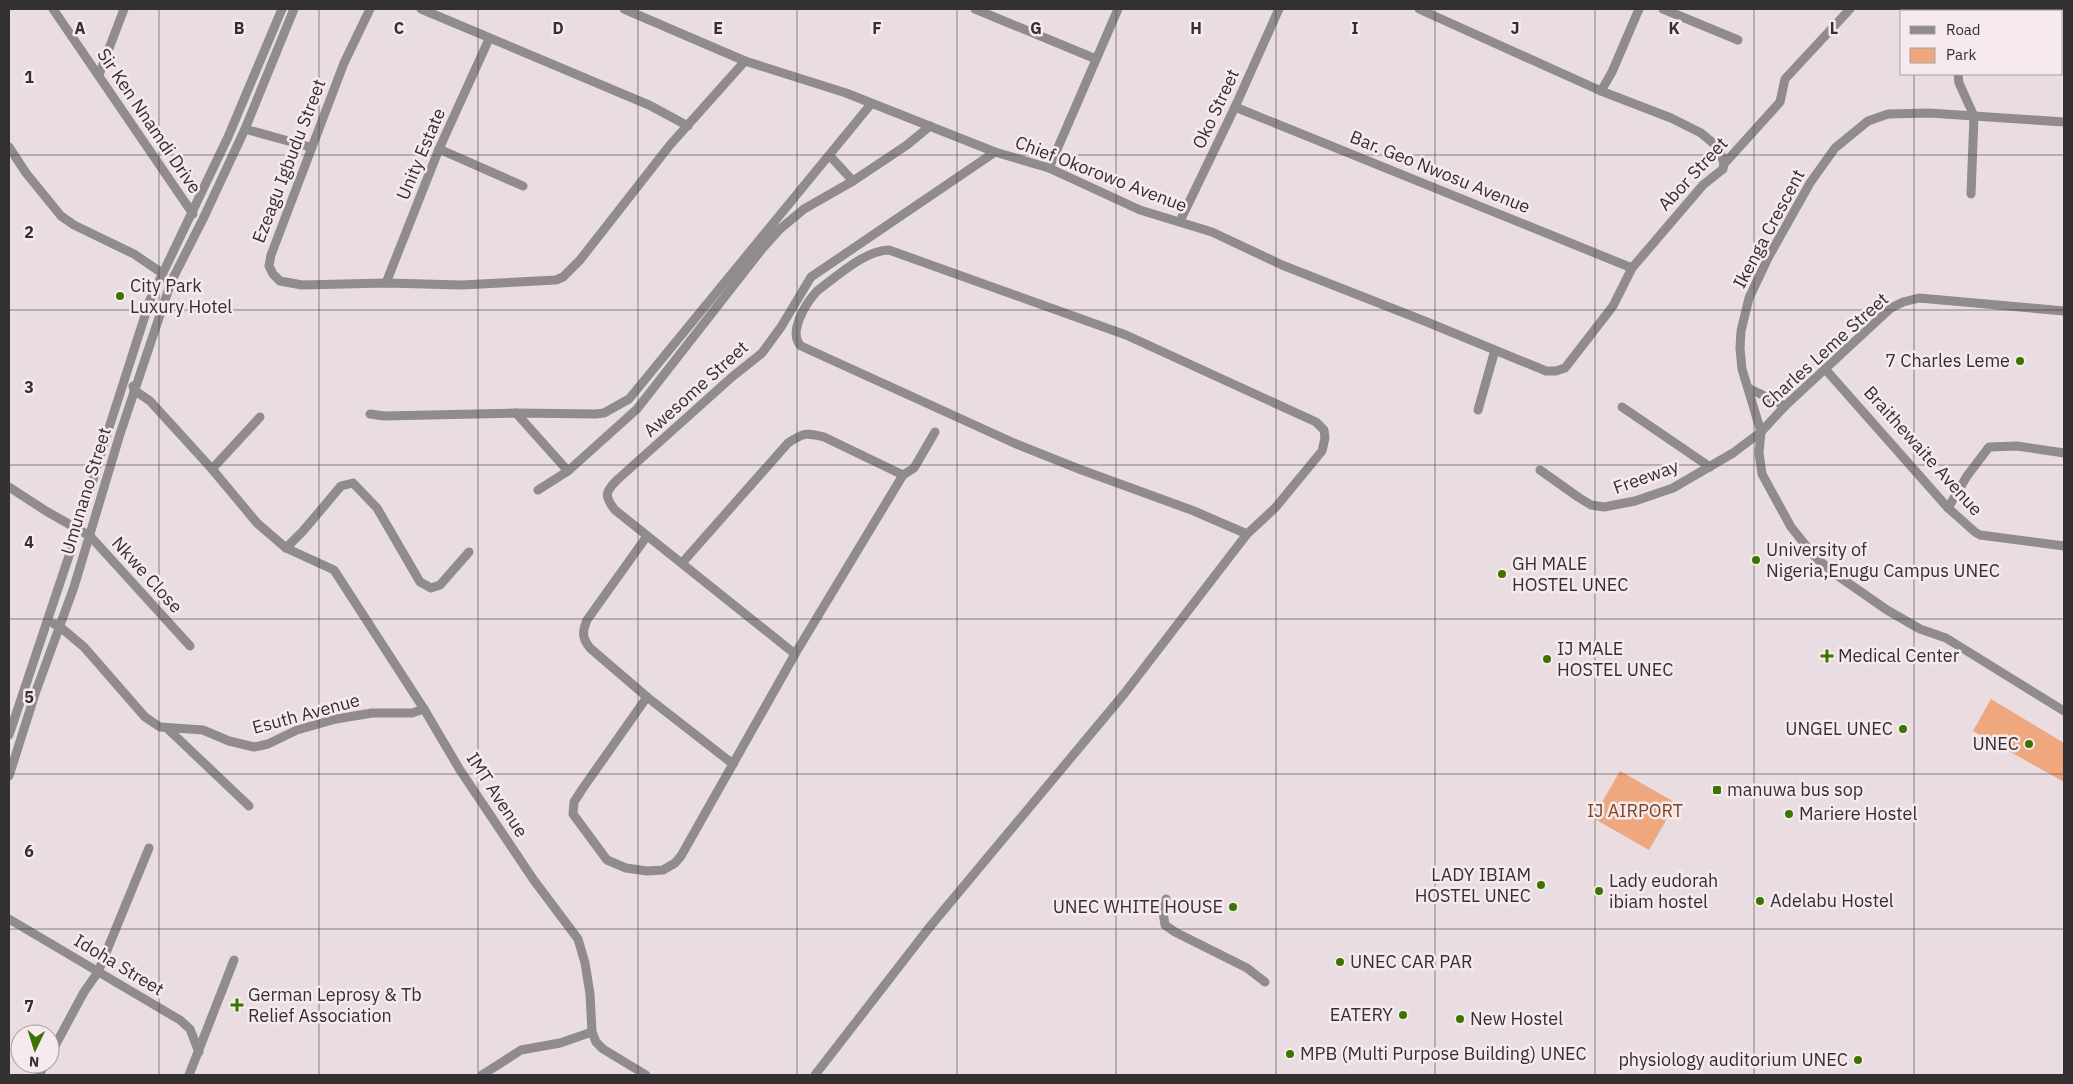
<svg xmlns="http://www.w3.org/2000/svg" width="2073" height="1084" font-family="'IBM Plex Sans',sans-serif">
	<rect width="100%" height="100%" fill="#e9dde1"/>
	<!-- green -->
	<g fill="#efa77e">
		<path d="M1991 699 2064 743V782L1973 731Z"/>
		<path d="M1620 771 1676 803 1649 850 1593 818Z"/>
	</g>
	<g fill="none" stroke-linecap="round" stroke-linejoin="round">
		<!-- street -->
		<g stroke="#8f8b8e" stroke-width="9">
			<path d="M53 9 193 214"/>
			<path d="M370 9 344 63 271 255 269 266 273 274 280 281 302 285 386 283 462 285 556 280 563 277 580 260 670 145 745 61"/>
			<path d="M421 9 649 105 688 126"/>
			<path d="M624 9 745 61 846 93 995 152 1049 168 1140 210 1212 232 1282 265 1427 322 1546 371H1556L1565 368 1613 306 1632 268 1703 185 1723 169 1724 164 1780 102 1785 79 1850 9"/>
			<path d="M975 9 1096 59"/>
			<path d="M1419 9 1601 91 1671 118 1701 133 1719 148 1724 164"/>
			<path d="M1663 9 1738 40"/>
			<path d="M1918 9 1921 11"/>
			<path d="M1993 11 1994 9"/>
			<path d="M1958 74 1959 83 1974 116 1971 194"/>
			<path d="M99 75 124 9"/>
			<path d="M1601 91 1612 72 1639 9"/>
			<path d="M1235 107 1632 268"/>
			<path d="M2064 122 1929 113 1888 114 1868 121 1835 148 1810 183 1768 258 1749 298 1741 331 1740 348 1742 369 1761 432 1759 453 1762 474 1791 527 1816 558 1838 576 1887 610 1920 629 1946 638 2064 711"/>
			<path d="M245 129 310 147"/>
			<path d="M9 147 26 173 61 216 74 225 134 254 162 273"/>
			<path d="M439 149 523 186"/>
			<path d="M830 156 853 181"/>
			<path d="M1049 168 1118 9"/>
			<path d="M1180 221 1235 107 1279 9"/>
			<path d="M386 283 439 149 489 39"/>
			<path d="M1826 370 1948 508 1975 532 1980 535 2064 546"/>
			<path d="M133 386 134 390 150 401 212 469 257 523 286 548 303 531 341 486 353 483 377 508 420 582 431 588 440 585 469 552"/>
			<path d="M1748 388 1785 406"/>
			<path d="M1622 407 1710 467"/>
			<path d="M1478 410 1495 350"/>
			<path d="M516 413 568 471"/>
			<path d="M370 414 384 416 516 413 595 414 604 413 629 399 871 104"/>
			<path d="M212 469 260 417"/>
			<path d="M1540 470 1578 497 1591 505 1604 507 1635 501 1673 488 1733 453 1761 432 1785 406 1879 319 1891 308 1903 302 1919 298 2064 311"/>
			<path d="M9 487 46 511 90 536 190 646"/>
			<path d="M538 490 568 471 637 409 762 249 780 229 804 209 853 181 907 145 930 126"/>
			<path d="M1948 508 1967 476 1989 447 2017 446 2064 453"/>
			<path d="M647 536 587 620C582 632 582 638 590 648L647 697 733 764"/>
			<path d="M286 548 334 570 424 709 460 770 533 879 578 939 585 963 590 994 592 1032 596 1042 603 1049 646 1075"/>
			<path d="M682 563 788 443C803 433 806 432 824 437L903 475"/>
			<path d="M54 624 59 626 84 647 145 717 160 727 203 730 229 741 254 747 268 744 297 730 336 719 372 713H412L424 709"/>
			<path d="M795 654 615 510C604 496 605 492 617 480L732 377 762 353 781 327 811 277 995 152"/>
			<path d="M647 697 583 788 574 802 573 814 607 860 626 868 647 871 663 870 675 863 681 856 795 654 903 475 914 468 935 432"/>
			<path d="M168 729 249 806"/>
			<path d="M9 735 78 529 106 437 150 300 228 137 282 9"/>
			<path d="M9 776 36 691 74 587 120 434 171 282 203 219 245 129 294 9"/>
			<path d="M1166 899 1163 912 1165 925 1175 932 1247 968 1265 982"/>
			<path d="M9 919 180 1020 190 1029 199 1052"/>
			<path d="M50 1055 84 992 98 972 149 848"/>
			<path d="M39 1075 45 1064"/>
			<path d="M189 1075 234 960"/>
			<path d="M482 1075 521 1050 560 1043 592 1032"/>
			<path d="M815 1075 928 929 1124 694 1247 534 1275 508 1322 451 1325 438 1324 430 1316 422 1126 335 889 250C865 250 836 277 817 291 807 302 787 332 801 346L1014 443 1079 469 1194 511 1247 534"/>
		</g>
	</g>
	<!-- grid -->
	<path fill="none" stroke="#342f30" stroke-width="1" stroke-opacity="0.55" d="M159 9V1075M319 9V1075M478 9V1075M638 9V1075M797 9V1075M957 9V1075M1116 9V1075M1276 9V1075M1435 9V1075M1595 9V1075M1754 9V1075M1914 9V11M1914 74V1075M9 155H2064M9 310H2064M9 465H2064M9 619H2064M9 774H2064M9 929H2064"/>
	<!-- markers -->
	<g fill="#3c7402" stroke="#f6eaee" stroke-width="2">
		<circle cx="120" cy="296" r="5"/>
		<circle cx="2020" cy="361" r="5"/>
		<circle cx="1756" cy="560" r="5"/>
		<circle cx="1502" cy="574" r="5"/>
		<path d="M1824.5 648.5h5v5h5v5h-5v5h-5v-5h-5v-5h5z"/>
		<circle cx="1547" cy="659" r="5"/>
		<circle cx="1903" cy="729" r="5"/>
		<circle cx="2029" cy="744" r="5"/>
		<rect x="1712" y="785" width="10" height="10" rx="2.5"/>
		<circle cx="1789" cy="814" r="5"/>
		<circle cx="1541" cy="885" r="5"/>
		<circle cx="1599" cy="891" r="5"/>
		<circle cx="1760" cy="901" r="5"/>
		<circle cx="1233" cy="907" r="5"/>
		<circle cx="1340" cy="962" r="5"/>
		<path d="M234.5 997.5h5v5h5v5h-5v5h-5v-5h-5v-5h5z"/>
		<circle cx="1403" cy="1015" r="5"/>
		<circle cx="1460" cy="1019" r="5"/>
		<circle cx="1290" cy="1054" r="5"/>
		<circle cx="1858" cy="1060" r="5"/>
	</g>
	<g text-anchor="middle" stroke-width="5" stroke-linejoin="round" paint-order="stroke">
		<!-- street labels -->
		<g font-size="18" fill="#342f30" stroke="#f6eaee">
			<text transform="translate(1216 109) rotate(-65)" y="6">Oko Street</text>
			<text transform="translate(149 121) rotate(56)" y="6">Sir Ken Nnamdi Drive</text>
			<text transform="translate(421 154) rotate(-67)" y="6">Unity Estate</text>
			<text transform="translate(289 161) rotate(-69)" y="6">Ezeagu Igbudu Street</text>
			<text transform="translate(1440 172) rotate(22)" y="6">Bar. Geo Nwosu Avenue</text>
			<text transform="translate(1101 174) rotate(21)" y="6">Chief Okorowo Avenue</text>
			<text transform="translate(1693 174) rotate(-47)" y="6">Abor Street</text>
			<text transform="translate(1769 229) rotate(-62)" y="6">Ikenga Crescent</text>
			<text transform="translate(1825 351) rotate(-42)" y="6">Charles Leme Street</text>
			<text transform="translate(696 389) rotate(-42)" y="6">Awesome Street</text>
			<text transform="translate(1923 451) rotate(48)" y="6">Braithewaite Avenue</text>
			<text transform="translate(1646 477) rotate(-20)" y="6">Freeway</text>
			<text transform="translate(86 491) rotate(-73)" y="6">Umunano Street</text>
			<text transform="translate(147 575) rotate(48)" y="6">Nkwe Close</text>
			<text transform="translate(306 714) rotate(-15)" y="6">Esuth Avenue</text>
			<text transform="translate(497 795) rotate(57)" y="6">IMT Avenue</text>
			<text transform="translate(119 965) rotate(31)" y="6">Idoha Street</text>
		</g>
		<!-- poi labels -->
		<g font-size="18" fill="#342f30" stroke="#f6eaee" text-anchor="start">
			<text x="130" y="292">City Park<tspan x="130" dy="21">Luxury Hotel</tspan></text>
			<text x="2010" y="367" text-anchor="end">7 Charles Leme</text>
			<text x="1766" y="556">University of<tspan x="1766" dy="21">Nigeria,Enugu Campus UNEC</tspan></text>
			<text x="1512" y="570">GH MALE<tspan x="1512" dy="21">HOSTEL UNEC</tspan></text>
			<text x="1557" y="655">IJ MALE<tspan x="1557" dy="21">HOSTEL UNEC</tspan></text>
			<text x="1838" y="662">Medical Center</text>
			<text x="1893" y="735" text-anchor="end">UNGEL UNEC</text>
			<text x="2019" y="750" text-anchor="end">UNEC</text>
			<text x="1727" y="796">manuwa bus sop</text>
			<text x="1799" y="820">Mariere Hostel</text>
			<text x="1531" y="881" text-anchor="end">LADY IBIAM<tspan x="1531" dy="21">HOSTEL UNEC</tspan></text>
			<text x="1609" y="887">Lady eudorah<tspan x="1609" dy="21">ibiam hostel</tspan></text>
			<text x="1770" y="907">Adelabu Hostel</text>
			<text x="1223" y="913" text-anchor="end">UNEC WHITE HOUSE</text>
			<text x="1350" y="968">UNEC CAR PAR</text>
			<text x="248" y="1001">German Leprosy &amp; Tb<tspan x="248" dy="21">Relief Association</tspan></text>
			<text x="1393" y="1021" text-anchor="end">EATERY</text>
			<text x="1470" y="1025">New Hostel</text>
			<text x="1300" y="1060">MPB (Multi Purpose Building) UNEC</text>
			<text x="1848" y="1066" text-anchor="end">physiology auditorium UNEC</text>
		</g>
		<!-- park labels -->
		<g font-size="18" fill="#7e4521" stroke="#f6eaee">
			<text x="1635" y="817">IJ AIRPORT</text>
		</g>
	</g>
	<g font-size="16" text-anchor="middle" font-weight="bold" fill="#342f30" stroke="#f6eaee" stroke-width="5" stroke-linejoin="round" paint-order="stroke">
		<text x="80" y="34">A</text>
		<text x="239" y="34">B</text>
		<text x="399" y="34">C</text>
		<text x="558" y="34">D</text>
		<text x="718" y="34">E</text>
		<text x="877" y="34">F</text>
		<text x="1036" y="34">G</text>
		<text x="1196" y="34">H</text>
		<text x="1355" y="34">I</text>
		<text x="1515" y="34">J</text>
		<text x="1674" y="34">K</text>
		<text x="1834" y="34">L</text>
		<text x="29" y="83">1</text>
		<text x="29" y="238">2</text>
		<text x="29" y="393">3</text>
		<text x="29" y="548">4</text>
		<text x="29" y="703">5</text>
		<text x="29" y="857">6</text>
		<text x="29" y="1012">7</text>
	</g>
	<!-- border -->
	<rect width="2073" height="1084" fill="none" stroke="#342f30" stroke-width="20"/>
	<!-- legend -->
	<rect x="1900" y="10" width="162" height="65" fill="#f6eaee" stroke="#a89fa2"/>
	<rect x="1910" y="26" width="25" height="8" fill="#8f8b8e" stroke="#a89fa2"/>
	<text x="1946" y="35" font-size="15" fill="#342f30">Road</text>
	<rect x="1910" y="48" width="25" height="15" fill="#efa77e" stroke="#a89fa2"/>
	<text x="1946" y="60" font-size="15" fill="#342f30">Park</text>
	<!-- north arrow -->
	<g transform="translate(35 1049) rotate(184)"><circle r="24" fill="#f6eaee" stroke="#a89fa2"/>
	<path d="M0-4L9 19L0 12L-9 19Z" fill="#3c7402"/>
	<text y="-8" font-size="14" font-weight="bold" text-anchor="middle" fill="#342f30">N</text>
	</g>
</svg>
